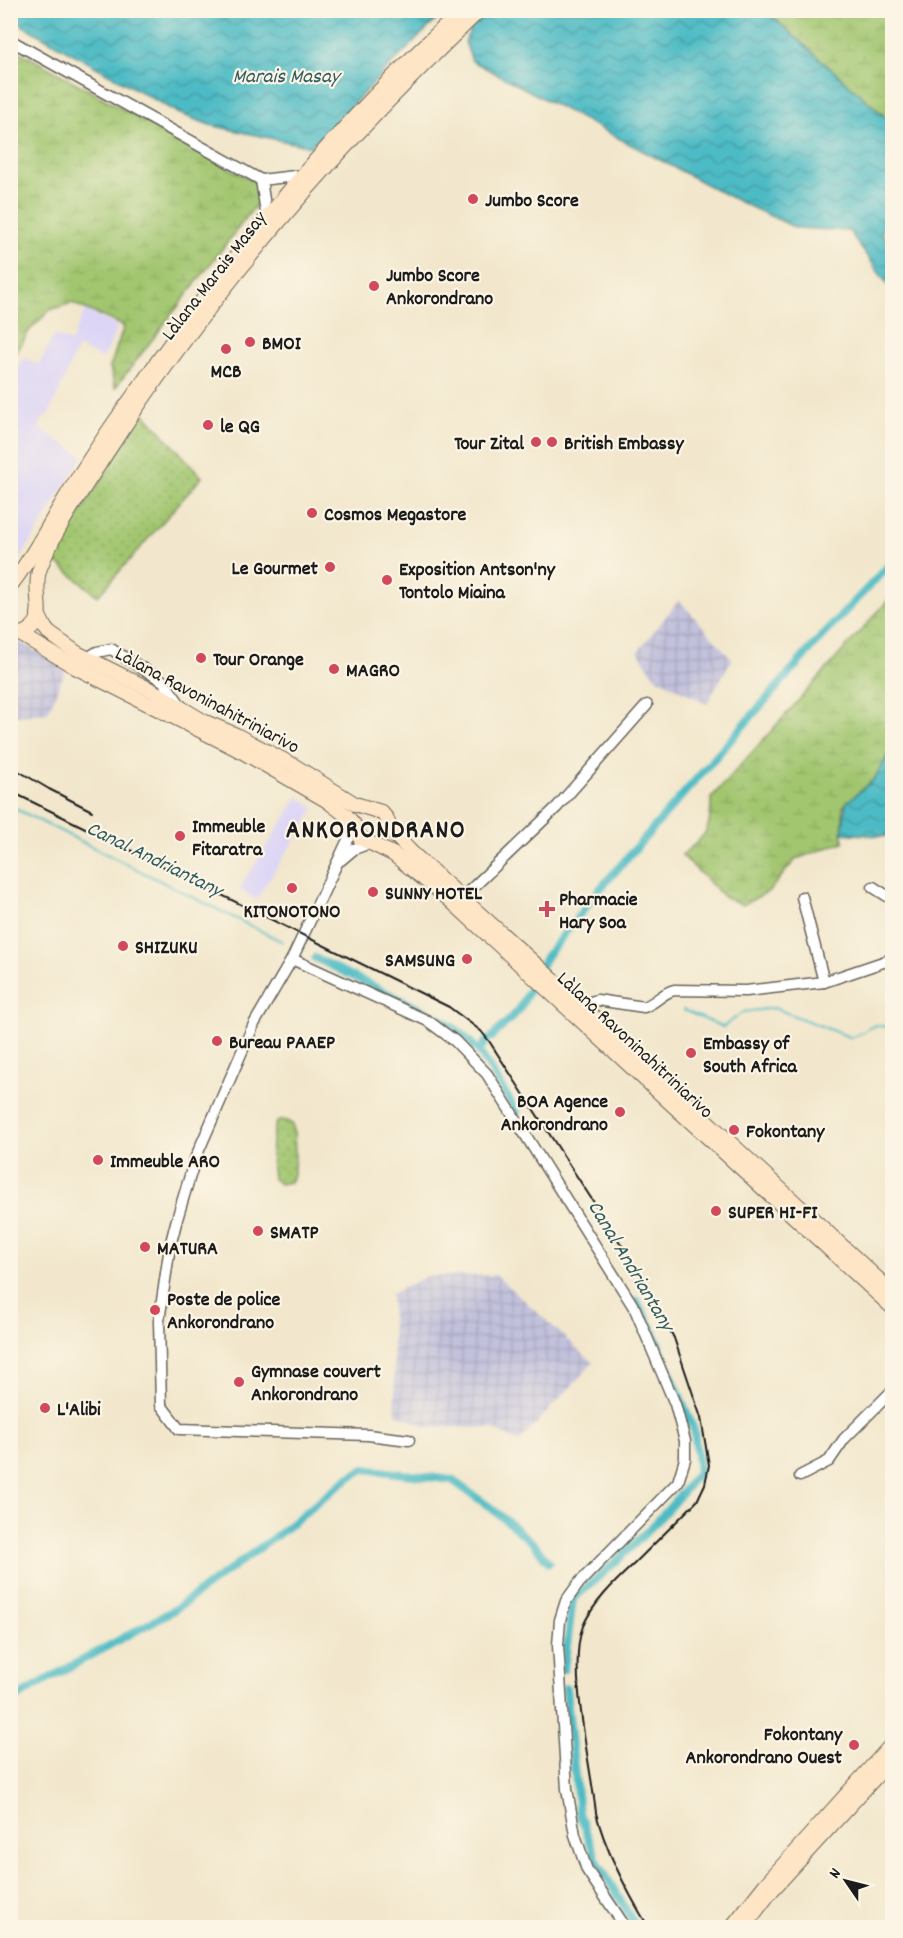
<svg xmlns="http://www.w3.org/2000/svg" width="903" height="1938" font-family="Dekko,sans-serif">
	<defs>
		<pattern id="industrial-grid" width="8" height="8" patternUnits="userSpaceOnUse" patternTransform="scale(1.5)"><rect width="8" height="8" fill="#c2c1dc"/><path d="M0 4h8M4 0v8" fill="none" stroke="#a6a5bc"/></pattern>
		<pattern id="wetland-marsh" width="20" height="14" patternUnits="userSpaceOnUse" patternTransform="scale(1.5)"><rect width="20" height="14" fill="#a2c670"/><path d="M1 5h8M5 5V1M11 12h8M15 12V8" fill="none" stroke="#8baa60"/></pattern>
		<pattern id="park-dots" width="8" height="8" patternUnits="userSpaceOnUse" patternTransform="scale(1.5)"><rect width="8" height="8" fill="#a2c670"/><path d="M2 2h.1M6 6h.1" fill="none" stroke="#8baa60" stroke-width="1.8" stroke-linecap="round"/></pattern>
		<pattern id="water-waves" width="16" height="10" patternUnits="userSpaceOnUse" patternTransform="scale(1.5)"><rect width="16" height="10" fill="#4dbbc5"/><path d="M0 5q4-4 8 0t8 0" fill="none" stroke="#3f979f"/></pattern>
	</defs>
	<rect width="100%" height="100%" fill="#fcf5e5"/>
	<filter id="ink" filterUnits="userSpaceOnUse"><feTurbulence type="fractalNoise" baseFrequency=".0167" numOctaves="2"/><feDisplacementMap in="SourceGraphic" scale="12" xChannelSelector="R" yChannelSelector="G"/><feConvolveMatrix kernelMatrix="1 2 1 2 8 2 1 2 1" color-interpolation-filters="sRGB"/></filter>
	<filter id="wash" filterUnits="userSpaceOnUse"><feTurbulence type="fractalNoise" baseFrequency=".008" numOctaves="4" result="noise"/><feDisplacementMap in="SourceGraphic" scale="24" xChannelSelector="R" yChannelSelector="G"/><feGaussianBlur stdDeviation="1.35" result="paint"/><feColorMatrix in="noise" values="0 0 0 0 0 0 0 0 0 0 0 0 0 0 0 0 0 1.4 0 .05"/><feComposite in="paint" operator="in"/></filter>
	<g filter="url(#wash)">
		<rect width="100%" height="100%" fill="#f2e7cc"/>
		<!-- built -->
		<g fill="#ddd5f6">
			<path d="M85 310 118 326 103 359 78 347 49 414 43 418 39 428 83 456 11 574V378L24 357 39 365 54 335 71 342Z"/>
			<path d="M298 797 315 808 256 900 239 889Z"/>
		</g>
		<!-- industrial -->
		<g fill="url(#industrial-grid)">
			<path d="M679 600 732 659 707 704 654 676 638 651Z"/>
			<path d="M10 637 67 667 48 712 11 717Z"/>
			<path d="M496 1275 593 1363 519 1442 491 1428 428 1427 396 1414 391 1294 427 1276Z"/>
		</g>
		<!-- wetland -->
		<g fill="url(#wetland-marsh)" stroke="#5f7146" stroke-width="1.5">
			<path d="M766 11H892V123Z"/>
			<path d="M11 47 258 184 259 201 115 388 110 367 124 326 72 303 50 310 29 331 11 362Z"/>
			<path d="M892 596V747L875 778 843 807V842L796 859 769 891 743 905 724 897 682 855C707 834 711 832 711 798Z"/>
		</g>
		<!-- park -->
		<g fill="url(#park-dots)" stroke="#5f7146" stroke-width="1.5">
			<path d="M144 413 202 477 98 596 52 559 121 447Z"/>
			<path d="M282 1120 287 1121 293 1125C295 1139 297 1170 290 1182L280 1184 273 1179C271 1162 269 1138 277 1122Z"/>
		</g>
		<!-- water -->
		<g fill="url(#water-waves)" stroke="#346c70" stroke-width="1.5">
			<path d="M11 10H446V11C399 54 357 102 311 147L210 125 178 113 11 19Z"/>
			<path d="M488 11H766L892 123V224L881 232 892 248V291L849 231 796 228 738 201 472 61 465 42 472 25Z"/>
			<path d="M892 749V837L842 833 846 803 874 779Z"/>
		</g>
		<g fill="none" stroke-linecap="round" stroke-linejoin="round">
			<!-- stream -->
			<g stroke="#4dbbc5" stroke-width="2">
				<path d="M10 806 283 942"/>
				<path d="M683 1010 723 1027 743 1012 774 1008 852 1038 875 1025 892 1028"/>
			</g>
			<!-- canal -->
			<g stroke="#4dbbc5" stroke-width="8">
				<path d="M315 958 441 1019 460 1032 479 1051 517 1112"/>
				<path d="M492 1037 519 1010 546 957 599 890 821 637 892 562"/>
				<path d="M479 1051 487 1040"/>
				<path d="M564 1669 573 1599C619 1560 664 1519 699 1471L694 1430 650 1323 636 1301"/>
				<path d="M566 1688 579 1813 597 1861 637 1928"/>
				<path d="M10 1702 44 1681 174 1610 280 1533 348 1478 364 1469 452 1480 490 1507 534 1544 549 1563"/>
			</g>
		</g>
	</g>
	<g filter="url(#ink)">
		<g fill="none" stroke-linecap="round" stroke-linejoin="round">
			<!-- minor casing -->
			<g stroke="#67635a" stroke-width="13">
				<g id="minor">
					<path d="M10 40 261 180 303 175"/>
					<path d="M261 180 267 219"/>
					<path d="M87 658 97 652 111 649 163 681 182 707"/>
					<path d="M354 827 292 959 254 1024 195 1159 177 1219 170 1246 159 1321 161 1405 179 1429 368 1435 409 1440"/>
					<path d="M341 860 354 849 370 843"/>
					<path d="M873 887 892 899"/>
					<path d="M802 897 824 982"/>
					<path d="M462 898 557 807 647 705"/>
					<path d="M292 959 428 1021 455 1041 487 1074 635 1309 675 1404 685 1441V1459L678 1482 579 1583 566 1601 560 1620 558 1645 567 1789 575 1835 587 1870 626 1928"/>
					<path d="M581 1005 597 1000 644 1007C656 1003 662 993 674 990L746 991 824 982 892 959"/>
					<path d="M800 1476 829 1461 844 1439 890 1393H892"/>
				</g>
			</g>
			<!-- secondary casing -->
			<g stroke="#67635a" stroke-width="16">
				<g id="secondary">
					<path d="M10 586C30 561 45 532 61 505 83 469 106 433 131 399 228 260 336 124 463 10"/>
					<path d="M38 614 45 628 49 633 77 653 153 691 205 722 236 735 293 765 355 804 381 812 387 819 389 826 394 834 412 853 581 1005 892 1292"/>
					<path d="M10 634C21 636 32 631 37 621 42 609 34 588 39 571 51 536 83 489 104 457 209 293 339 144 480 10"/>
					<path d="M20 634 75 667 241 751 326 800 347 816 355 826 360 838 393 854 450 900 892 1307"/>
					<path d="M731 1928 765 1885 892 1744"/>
					<path d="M743 1928 772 1890 892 1759"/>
				</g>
			</g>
			<!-- minor -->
			<use href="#minor" stroke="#fff" stroke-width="10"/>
			<!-- secondary -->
			<use href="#secondary" stroke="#fde5c5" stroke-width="14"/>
			<!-- rail -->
			<g stroke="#1c1c1c" stroke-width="2">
				<path d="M10 766 49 789 92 811"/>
				<path d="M10 791 449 1007 481 1031 489 1041 641 1275 674 1338 701 1418 709 1465 705 1484 697 1501C676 1522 656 1542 635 1563 616 1581 594 1601 583 1626 567 1667 591 1766 596 1813 605 1849 629 1895 649 1928"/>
			</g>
		</g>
	</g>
	<!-- markers -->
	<g fill="#d1495b" stroke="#fcf5e5" stroke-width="2">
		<circle cx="473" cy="199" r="6"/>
		<circle cx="374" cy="286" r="6"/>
		<circle cx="250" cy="342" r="6"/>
		<circle cx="226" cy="349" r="6"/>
		<circle cx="208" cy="425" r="6"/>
		<circle cx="536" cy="442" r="6"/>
		<circle cx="552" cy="442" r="6"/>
		<circle cx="312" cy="513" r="6"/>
		<circle cx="330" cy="567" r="6"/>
		<circle cx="387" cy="580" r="6"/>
		<circle cx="201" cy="658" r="6"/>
		<circle cx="334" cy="669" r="6"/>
		<circle cx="180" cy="836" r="6"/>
		<circle cx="292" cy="888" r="6"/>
		<circle cx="373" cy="892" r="6"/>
		<path d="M544 900h6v6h6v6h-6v6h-6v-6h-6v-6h6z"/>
		<circle cx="123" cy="946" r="6"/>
		<circle cx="467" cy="959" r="6"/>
		<circle cx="217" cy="1041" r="6"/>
		<circle cx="691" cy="1053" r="6"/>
		<circle cx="620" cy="1112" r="6"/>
		<circle cx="734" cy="1130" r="6"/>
		<circle cx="98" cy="1160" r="6"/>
		<circle cx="716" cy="1211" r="6"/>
		<circle cx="258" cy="1231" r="6"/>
		<circle cx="145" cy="1247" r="6"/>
		<circle cx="155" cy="1310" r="6"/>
		<circle cx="239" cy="1382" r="6"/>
		<circle cx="45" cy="1408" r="6"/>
		<circle cx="854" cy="1745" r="6"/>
	</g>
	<g text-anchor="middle" stroke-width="4.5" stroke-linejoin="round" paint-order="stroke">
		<!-- poi labels -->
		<g font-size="20" font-weight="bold" fill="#1c1c1c" stroke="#fcf5e5" text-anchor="start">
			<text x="485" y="206">Jumbo Score</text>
			<text x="386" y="281">Jumbo Score<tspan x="386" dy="23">Ankorondrano</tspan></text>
			<text x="262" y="349">BMOI</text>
			<text x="226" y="377" text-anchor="middle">MCB</text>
			<text x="220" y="432">le QG</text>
			<text x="524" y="449" text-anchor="end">Tour Zital</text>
			<text x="564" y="449">British Embassy</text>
			<text x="324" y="520">Cosmos Megastore</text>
			<text x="318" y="574" text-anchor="end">Le Gourmet</text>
			<text x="399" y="575">Exposition Antson'ny<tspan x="399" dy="23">Tontolo Miaina</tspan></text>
			<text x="213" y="665">Tour Orange</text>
			<text x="346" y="676">MAGRO</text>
			<text x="192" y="832">Immeuble<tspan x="192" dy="23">Fitaratra</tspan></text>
			<text x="385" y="899">SUNNY HOTEL</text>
			<text x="559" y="905">Pharmacie<tspan x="559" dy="23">Hary Soa</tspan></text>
			<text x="292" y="917" text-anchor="middle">KITONOTONO</text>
			<text x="135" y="953">SHIZUKU</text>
			<text x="455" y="966" text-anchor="end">SAMSUNG</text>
			<text x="229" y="1048">Bureau PAAEP</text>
			<text x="703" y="1049">Embassy of<tspan x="703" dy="23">South Africa</tspan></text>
			<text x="608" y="1107" text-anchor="end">BOA Agence<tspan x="608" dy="23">Ankorondrano</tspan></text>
			<text x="746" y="1137">Fokontany</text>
			<text x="110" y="1167">Immeuble ARO</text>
			<text x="728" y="1218">SUPER HI-FI</text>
			<text x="270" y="1238">SMATP</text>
			<text x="157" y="1254">MATURA</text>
			<text x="167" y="1305">Poste de police<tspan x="167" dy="23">Ankorondrano</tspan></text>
			<text x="251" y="1377">Gymnase couvert<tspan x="251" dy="23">Ankorondrano</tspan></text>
			<text x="57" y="1415">L'Alibi</text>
			<text x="842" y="1740" text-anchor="end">Fokontany<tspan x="842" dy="23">Ankorondrano Ouest</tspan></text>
		</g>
		<!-- street labels -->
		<g font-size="20" fill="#1c1c1c" stroke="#fcf5e5">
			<text transform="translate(213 275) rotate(-52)" y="7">Làlana Marais Masay</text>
			<text transform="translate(208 699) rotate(28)" y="7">Làlana Ravoninahitriniarivo</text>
			<text transform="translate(636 1044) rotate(43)" y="7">Làlana Ravoninahitriniarivo</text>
		</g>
		<!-- water labels -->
		<g font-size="21" font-style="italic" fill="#305c60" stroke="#fcf5e5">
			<text x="286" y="82">Marais Masay</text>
			<text transform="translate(155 858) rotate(26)" y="7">Canal Andriantany</text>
			<text transform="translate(632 1265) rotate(59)" y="7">Canal Andriantany</text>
		</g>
		<!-- district labels -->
		<g font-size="26" font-weight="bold" letter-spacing="1.5" fill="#1c1c1c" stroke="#fcf5e5">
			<text x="376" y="837">ANKORONDRANO</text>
		</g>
	</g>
	<!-- margin -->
	<rect width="903" height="1938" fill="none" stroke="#fcf5e5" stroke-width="36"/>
	<!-- north arrow -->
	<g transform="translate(846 1881) rotate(305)" stroke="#fcf5e5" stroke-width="4.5" paint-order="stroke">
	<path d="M0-4.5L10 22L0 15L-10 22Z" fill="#1c1c1c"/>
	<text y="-9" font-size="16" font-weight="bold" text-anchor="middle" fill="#1c1c1c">N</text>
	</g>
</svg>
